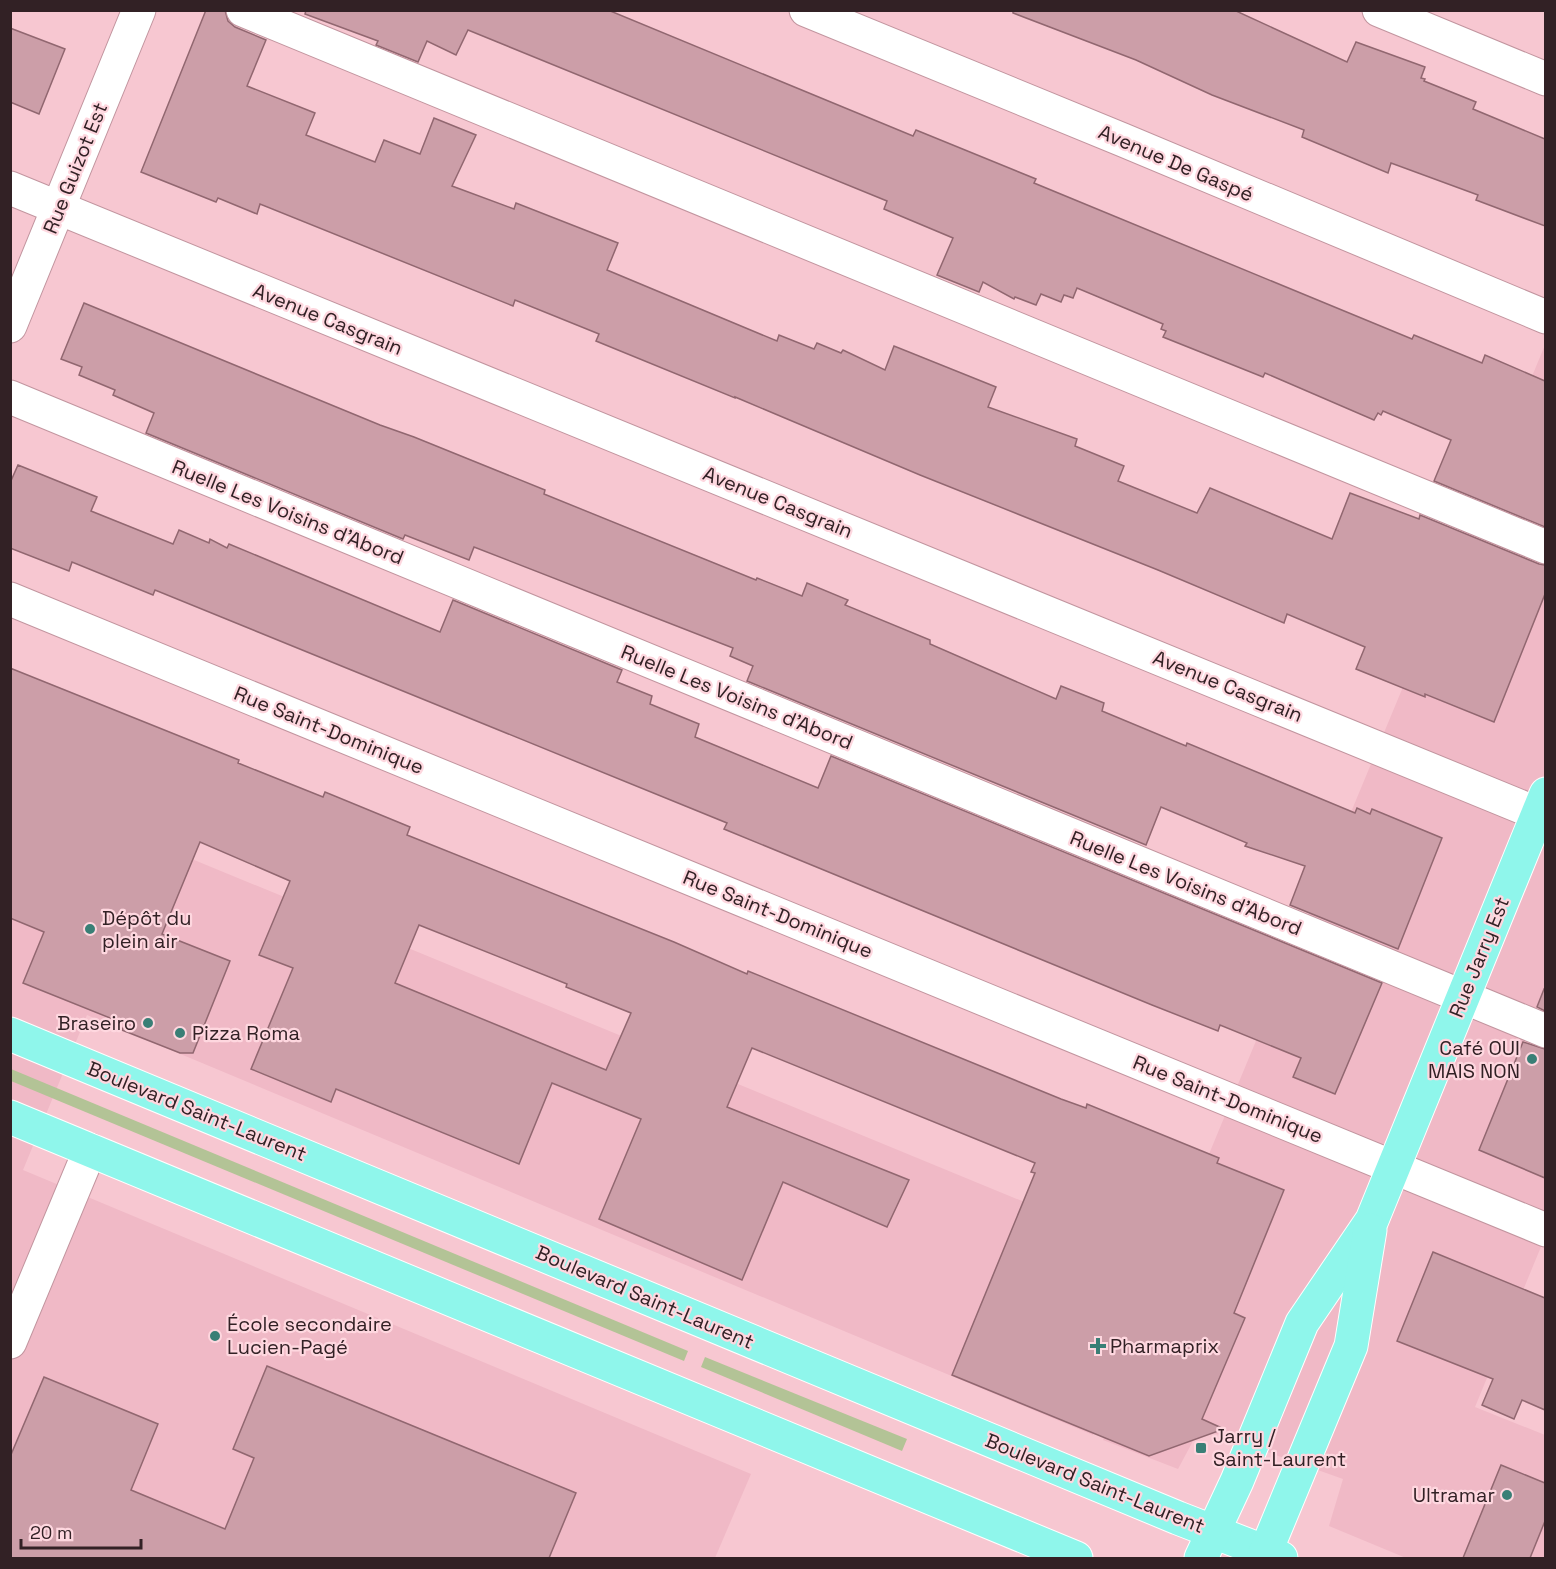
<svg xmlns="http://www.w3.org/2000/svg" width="1556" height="1569" font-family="'Space Grotesk',sans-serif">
	<rect width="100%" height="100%" fill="#f7c7d1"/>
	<!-- built -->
	<path fill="#f0b9c6" d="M1545 345V1237L1475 1407 1545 1435V1558H1406L1329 1526 1343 1479 1200 1428 1178 1469 1103 1440 1159 1274 1093 1435 87 1015 23 1170 751 1474 715 1558H11L10 784 1165 1260Z"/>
	<!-- green -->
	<g fill="#b3c396">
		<path d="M11 1069 688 1351 684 1361 11 1081Z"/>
		<path d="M705 1357 907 1439 902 1451 701 1367Z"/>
	</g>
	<!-- building -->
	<g fill="#cc9ea8" stroke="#916770" stroke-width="1.5" fill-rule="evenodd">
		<path d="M206 10H225L228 21 235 27 266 40 247 86 315 113 306 135 375 162 384 140 420 154 434 118 476 135 452 186 514 209 516 203 618 243 607 270 777 341 779 335 814 349 817 343 841 353 843 350 885 370 894 346 996 387 988 407 1077 439 1075 446 1124 466 1118 481 1197 513 1210 488 1332 539 1350 493 1419 519 1420 515 1539 564 1545 565V594L1494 722 1425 694V697L1356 669 1365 647 1287 614 1284 623 1158 570 920 475 735 397V398L596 341 599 334 515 300 513 306 260 204 257 214 218 198 216 202 141 172Z"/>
		<path d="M306 10H608L913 136 916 130 1036 179 1034 183 1412 339 1414 335 1482 363 1485 355 1545 381V527L1434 481 1451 440 1383 411 1381 415 1378 413 1374 420 1265 373 1263 377 1163 337 1166 331 1161 329 1163 324 1077 288 1073 298 1064 295 1061 302 1041 294 1036 305 1015 297 1014 299 983 282 979 292 937 275 953 238 884 209 887 201 468 30 456 55 427 41 418 62 376 45 378 41 305 14Z"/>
		<path d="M1013 10H1234L1347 62 1356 42 1425 67 1421 78 1425 79 1424 81 1476 102 1473 109 1545 139V226L1476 200 1478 195 1391 163 1388 173 1302 137 1304 130 1212 95 1136 60 1013 13Z"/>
		<path d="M10 28 65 49 39 114 10 102Z"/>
		<path d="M84 303 380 425 414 437 545 490 544 494 756 580 757 578 802 596 807 583 848 600 845 605 930 640V644L1056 699 1061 686 1104 703 1102 711 1186 746 1187 743 1355 813 1357 808 1370 814 1372 809 1442 838 1398 949 1290 905 1305 866 1245 846 1247 843 1161 807 1146 845 747 681 753 666 730 656 733 648 474 547 469 560 405 535 403 539 146 433 154 413 113 395 115 390 79 375 82 367 61 359Z"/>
		<path d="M18 465 97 497 91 511 173 544 179 530 209 543 210 539 227 548 229 544 440 632 453 600 622 670 617 682 652 696 650 704 699 724 695 737 818 788 831 756 1382 983 1335 1094 1293 1077 1301 1058 1220 1025 1218 1031 1152 1005 724 829 727 823 155 590 153 595 72 562 69 571 10 548V483Z"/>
		<path d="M10 668 239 760 238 763 323 797 325 792 410 827 407 835 674 942 747 974 748 971 1061 1099 1086 1108 1087 1104 1219 1158 1217 1163 1284 1190 1234 1313 1245 1318 1202 1419 1224 1429 1149 1456 952 1375 1035 1173 1031 1172 1035 1163 752 1048 727 1107 909 1180 887 1227 783 1182 742 1280 599 1219 641 1119 552 1083 519 1164 336 1089 331 1102 251 1069 293 968 259 955 290 881 200 842 162 934 230 961 193 1053H180L122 1030 125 1024 23 983 44 932 10 918ZM419 925 567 984 566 987 631 1013 606 1070 395 983Z"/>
		<path d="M1544 989 1545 990V1011L1537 1007Z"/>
		<path d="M1523 1042 1545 1049V1178L1479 1150Z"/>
		<path d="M1433 1252 1545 1298V1410L1522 1400 1514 1419 1482 1405 1493 1379 1397 1341Z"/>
		<path d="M267 1366 576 1493 549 1558H10V1457L44 1377 158 1424 131 1490 225 1529 254 1458 233 1449Z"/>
		<path d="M1501 1465 1545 1483V1521L1530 1558H1463Z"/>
	</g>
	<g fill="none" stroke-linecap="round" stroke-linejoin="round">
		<!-- minor casing -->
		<g stroke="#c2959f" stroke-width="35">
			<g id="minor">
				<path d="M243 10 1546 547"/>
				<path d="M806 10 1123 140 1546 317"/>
				<path d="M1379 10 1546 79"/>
				<path d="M10 188 1546 817"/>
				<path d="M10 326 139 10"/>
				<path d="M10 397 1546 1031"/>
				<path d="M10 599 1546 1230"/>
				<path d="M10 1342 90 1150"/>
			</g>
		</g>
		<!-- major casing -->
		<g stroke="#fff" stroke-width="35">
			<g id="major">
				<path d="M10 1034 1178 1518 1281 1558"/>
				<path d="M10 1117 1076 1558"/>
				<path d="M1201 1558 1237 1481 1302 1323 1372 1220 1546 794"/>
				<path d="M1263 1558 1351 1346 1370 1230"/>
			</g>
		</g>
		<!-- minor -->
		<use href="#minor" stroke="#fff" stroke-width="33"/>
		<!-- major -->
		<use href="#major" stroke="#8ff6eb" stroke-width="33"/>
	</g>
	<!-- markers -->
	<g fill="#397f76" stroke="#fed7df" stroke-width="2">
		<circle cx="90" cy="929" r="6"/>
		<circle cx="148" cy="1023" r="6"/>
		<circle cx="180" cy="1033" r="6"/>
		<circle cx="1532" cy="1059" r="6"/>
		<circle cx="215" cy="1336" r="6"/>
		<path d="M1095 1337h6v6h6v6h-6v6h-6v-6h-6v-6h6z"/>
		<rect x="1195" y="1442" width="12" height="12" rx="3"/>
		<circle cx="1507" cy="1495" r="6"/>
	</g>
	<g text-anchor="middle" stroke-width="4.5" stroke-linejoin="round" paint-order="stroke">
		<!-- street labels -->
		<g font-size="20" fill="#322125" stroke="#fed7df">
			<text transform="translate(1176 163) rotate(23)" y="7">Avenue De Gaspé</text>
			<text transform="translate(75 168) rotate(-68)" y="7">Rue Guizot Est</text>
			<text transform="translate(328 319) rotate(22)" y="7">Avenue Casgrain</text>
			<text transform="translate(778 502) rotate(22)" y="7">Avenue Casgrain</text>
			<text transform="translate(288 512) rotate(22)" y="7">Ruelle Les Voisins d’Abord</text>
			<text transform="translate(1228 686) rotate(22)" y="7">Avenue Casgrain</text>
			<text transform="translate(737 697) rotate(22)" y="7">Ruelle Les Voisins d’Abord</text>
			<text transform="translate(329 730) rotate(22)" y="7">Rue Saint-Dominique</text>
			<text transform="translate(1186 883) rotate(22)" y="7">Ruelle Les Voisins d’Abord</text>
			<text transform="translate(778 914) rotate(22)" y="7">Rue Saint-Dominique</text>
			<text transform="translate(1479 957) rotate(-68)" y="7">Rue Jarry Est</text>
			<text transform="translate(1228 1099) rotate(22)" y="7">Rue Saint-Dominique</text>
			<text transform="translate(197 1111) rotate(22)" y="7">Boulevard Saint-Laurent</text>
			<text transform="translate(645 1297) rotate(23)" y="7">Boulevard Saint-Laurent</text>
			<text transform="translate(1095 1483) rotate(22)" y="7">Boulevard Saint-Laurent</text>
		</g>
		<!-- poi labels -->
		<g font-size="20" fill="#322125" stroke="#fed7df" text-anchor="start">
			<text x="102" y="925">Dépôt du<tspan x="102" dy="23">plein air</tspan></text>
			<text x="136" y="1030" text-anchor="end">Braseiro</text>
			<text x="192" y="1040">Pizza Roma</text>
			<text x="1520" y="1055" text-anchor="end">Café OUI<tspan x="1520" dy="23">MAIS NON</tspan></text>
			<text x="227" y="1331">École secondaire<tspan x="227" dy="23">Lucien-Pagé</tspan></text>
			<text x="1110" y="1353">Pharmaprix</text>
			<text x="1213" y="1443">Jarry /<tspan x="1213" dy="23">Saint-Laurent</tspan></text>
			<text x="1495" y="1502" text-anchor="end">Ultramar</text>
		</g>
	</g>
	<!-- border -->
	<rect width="1556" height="1569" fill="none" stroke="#322125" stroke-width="24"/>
	<!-- scale -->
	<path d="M21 1539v9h120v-9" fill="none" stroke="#322125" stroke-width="3"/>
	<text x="30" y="1539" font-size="18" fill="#322125" stroke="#fed7df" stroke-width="4.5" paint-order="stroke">20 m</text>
</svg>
